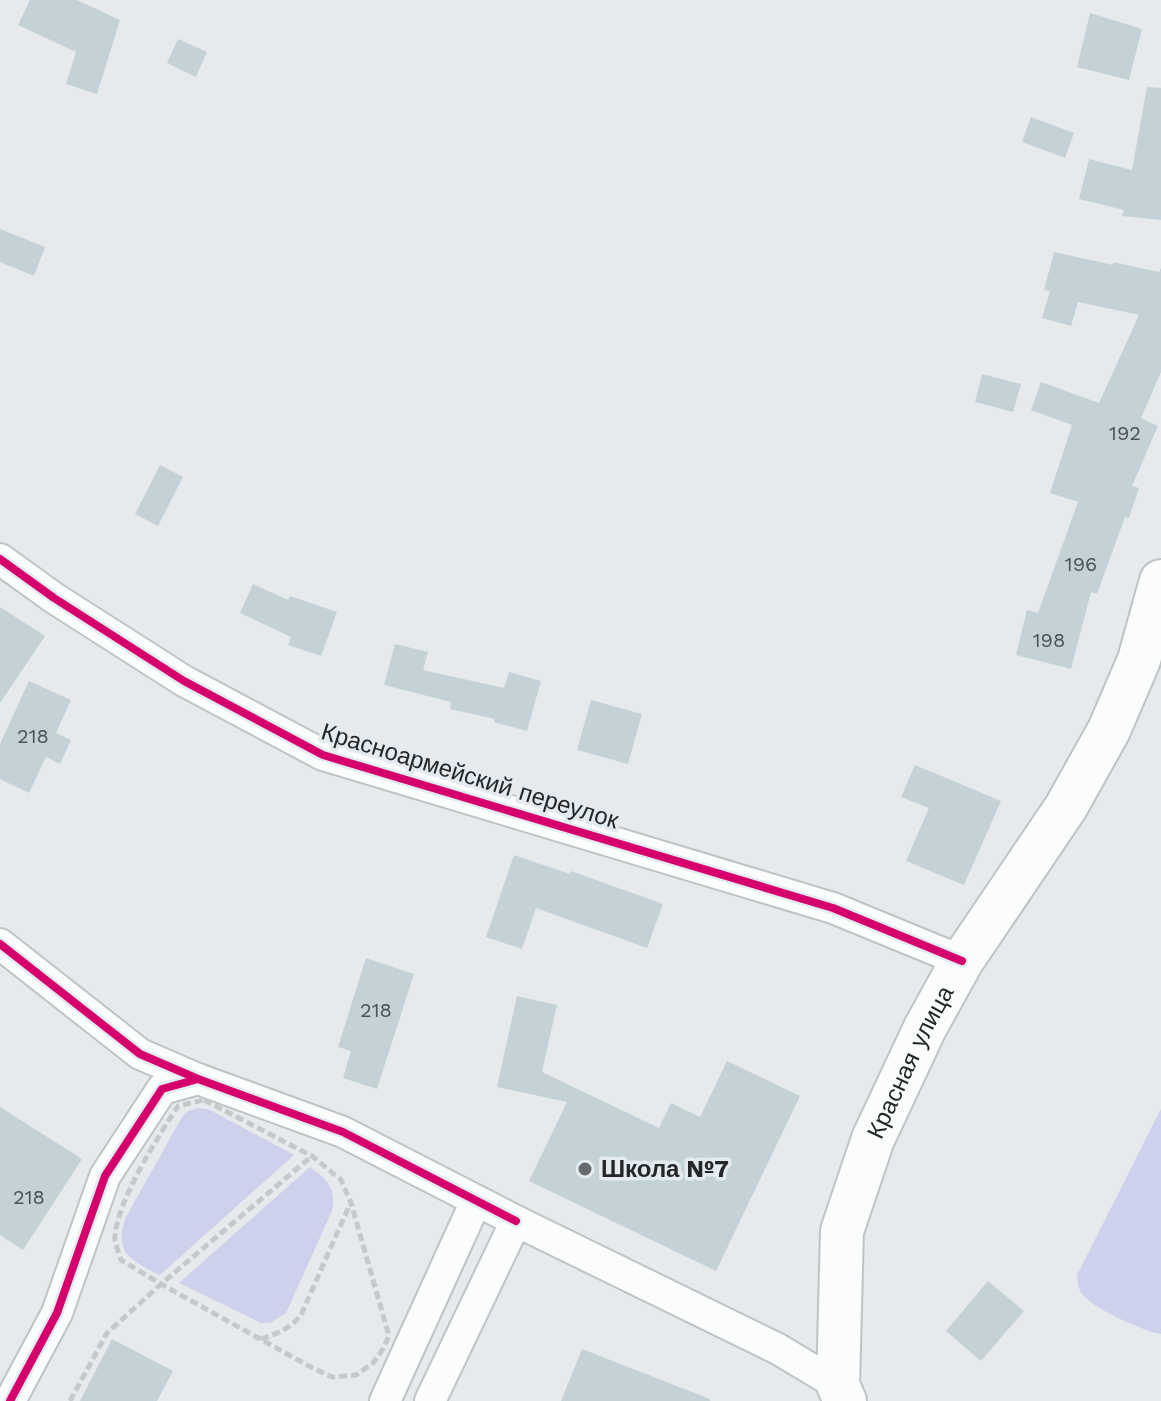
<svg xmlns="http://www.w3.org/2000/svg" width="1161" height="1401" font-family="'Work Sans',sans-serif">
	<rect width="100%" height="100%" fill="#e6eaed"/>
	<!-- green -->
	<g fill="#cdd1eb">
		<path d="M197 1108 208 1109 294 1155 160 1275C130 1260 113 1252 126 1217L182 1117 188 1111Z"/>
		<path d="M1161 1109V1334C1143 1331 1092 1308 1082 1294 1078 1289 1078 1281 1077 1275Z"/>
		<path d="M310 1167C327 1179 337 1189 332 1211L286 1313 270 1323H261L179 1283Z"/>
	</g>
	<!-- building -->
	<g fill="#c4d2d7">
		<path d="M30 0H77L120 20 97 94 66 84 76 52 18 25Z"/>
		<path d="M1090 13 1142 29 1129 80 1077 67Z"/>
		<path d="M178 39 207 52 196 77 167 63Z"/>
		<path d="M1147 87 1161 88V220L1122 216 1124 210 1079 199 1089 159 1132 170Z"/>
		<path d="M1031 117 1074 133 1065 158 1022 142Z"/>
		<path d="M0 229 45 247 34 276 0 262Z"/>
		<path d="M1054 252 1113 265V262L1159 272 1161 268V372L1141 418 1158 426 1132 486 1139 488 1129 518 1125 517 1097 594 1091 592 1071 669 1016 655 1027 610 1038 613 1078 502 1050 493 1072 425 1031 410 1041 382 1099 403 1139 315 1078 302 1071 326 1042 318 1050 291 1044 290Z"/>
		<path d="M982 374 1021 384 1013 412 975 402Z"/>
		<path d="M160 465 183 477 158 526 135 514Z"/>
		<path d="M253 584 288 600 290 596 337 612 321 656 288 645 291 637 240 613Z"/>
		<path d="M0 607 45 636 0 703Z"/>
		<path d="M395 644 428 652 423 670 504 688 509 672 541 681 527 731 494 722 495 719 450 709 451 702 384 685Z"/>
		<path d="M29 681 71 700 56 733 71 740 60 764 46 757 29 793 0 779V744Z"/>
		<path d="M591 700 642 714 628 764 577 750Z"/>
		<path d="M915 765 1001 801 964 885 906 861 929 808 901 797Z"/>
		<path d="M514 855 570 874 571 871 663 904 647 948 536 908 522 949 486 937Z"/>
		<path d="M366 958 414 974 377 1089 343 1078 351 1051 338 1047Z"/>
		<path d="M517 996 557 1005 542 1072 659 1128 671 1103 700 1117 727 1061 800 1096 716 1271 529 1181 567 1102 497 1087Z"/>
		<path d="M0 1107 82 1159 23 1250 0 1235Z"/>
		<path d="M988 1281 1024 1311 981 1361 946 1331Z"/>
		<path d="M112 1339 173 1371 157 1401H80Z"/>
		<path d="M582 1349 710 1399V1401H561Z"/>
	</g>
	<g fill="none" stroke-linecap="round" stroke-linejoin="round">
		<!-- minor casing -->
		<g stroke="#c0c3c5" stroke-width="34">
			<g id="minor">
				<path d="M0 559 54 598 184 681 323 755 833 908 962 961"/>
				<path d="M0 944 140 1054 198 1079 343 1132 516 1221"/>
				<path d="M10 1401 57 1313 105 1176 162 1089 198 1079"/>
				<path d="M385 1401 476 1201"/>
				<path d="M430 1401 516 1221 778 1349 838 1385"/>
			</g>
		</g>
		<!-- secondary casing -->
		<g stroke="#c0c3c5" stroke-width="46">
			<g id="secondary">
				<path id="s1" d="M845 1401 838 1385 842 1231 873 1139 925 1028 962 961 1066 807 1109 730 1139 660 1161 581"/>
			</g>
		</g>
		<!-- path -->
		<g stroke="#c7c8ca" stroke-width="5" stroke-dasharray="8 4" stroke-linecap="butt">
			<path d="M204 1100 312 1156 341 1180 351 1203 389 1336 383 1349 373 1363 356 1375 332 1377 307 1365 161 1284 121 1260C119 1252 114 1243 115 1236 118 1199 158 1137 178 1106Z"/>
			<path d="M261 1339C277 1334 291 1328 301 1315L350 1204"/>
			<path d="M70 1401 107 1333 161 1284 312 1156"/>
		</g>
		<!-- minor -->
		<use href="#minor" stroke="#fbfcfc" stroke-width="30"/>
		<!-- secondary -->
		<use href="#secondary" stroke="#fbfcfc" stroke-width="42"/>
		<!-- cycleway casing -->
		<g stroke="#e3ebf0" stroke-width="13">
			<g id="cycleway">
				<path d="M0 559 54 598 184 681 323 755 833 908 962 961"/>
				<path d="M0 944 140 1054 198 1079 343 1132 516 1221"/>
				<path d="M10 1401 57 1313 105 1176 162 1089 198 1079"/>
			</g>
		</g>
		<!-- cycleway -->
		<use href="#cycleway" stroke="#d6006c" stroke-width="8"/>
	</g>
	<!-- markers -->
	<circle fill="#686b6e" stroke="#e3ebf0" stroke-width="3" cx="585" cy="1169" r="8"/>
	<g text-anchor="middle" stroke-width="7" stroke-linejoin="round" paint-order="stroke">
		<!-- number labels -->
		<g font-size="20" fill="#4c5254">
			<text x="1125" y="440">192</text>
			<text x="1081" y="571">196</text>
			<text x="1049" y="647">198</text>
			<text x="33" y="743">218</text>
			<text x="376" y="1017">218</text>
			<text x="29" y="1204">218</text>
		</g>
		<!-- street labels -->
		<g font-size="24" fill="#242729" stroke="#e3ebf0">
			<text transform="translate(470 776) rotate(17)" y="8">Красноармейский переулок</text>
			<text dy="8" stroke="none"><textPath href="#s1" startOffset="354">Красная улица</textPath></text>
		</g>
		<!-- poi labels -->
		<g font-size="24" font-weight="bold" fill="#242729" stroke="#e3ebf0" text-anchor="start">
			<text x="601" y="1177">Школа №7</text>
		</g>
	</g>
</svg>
